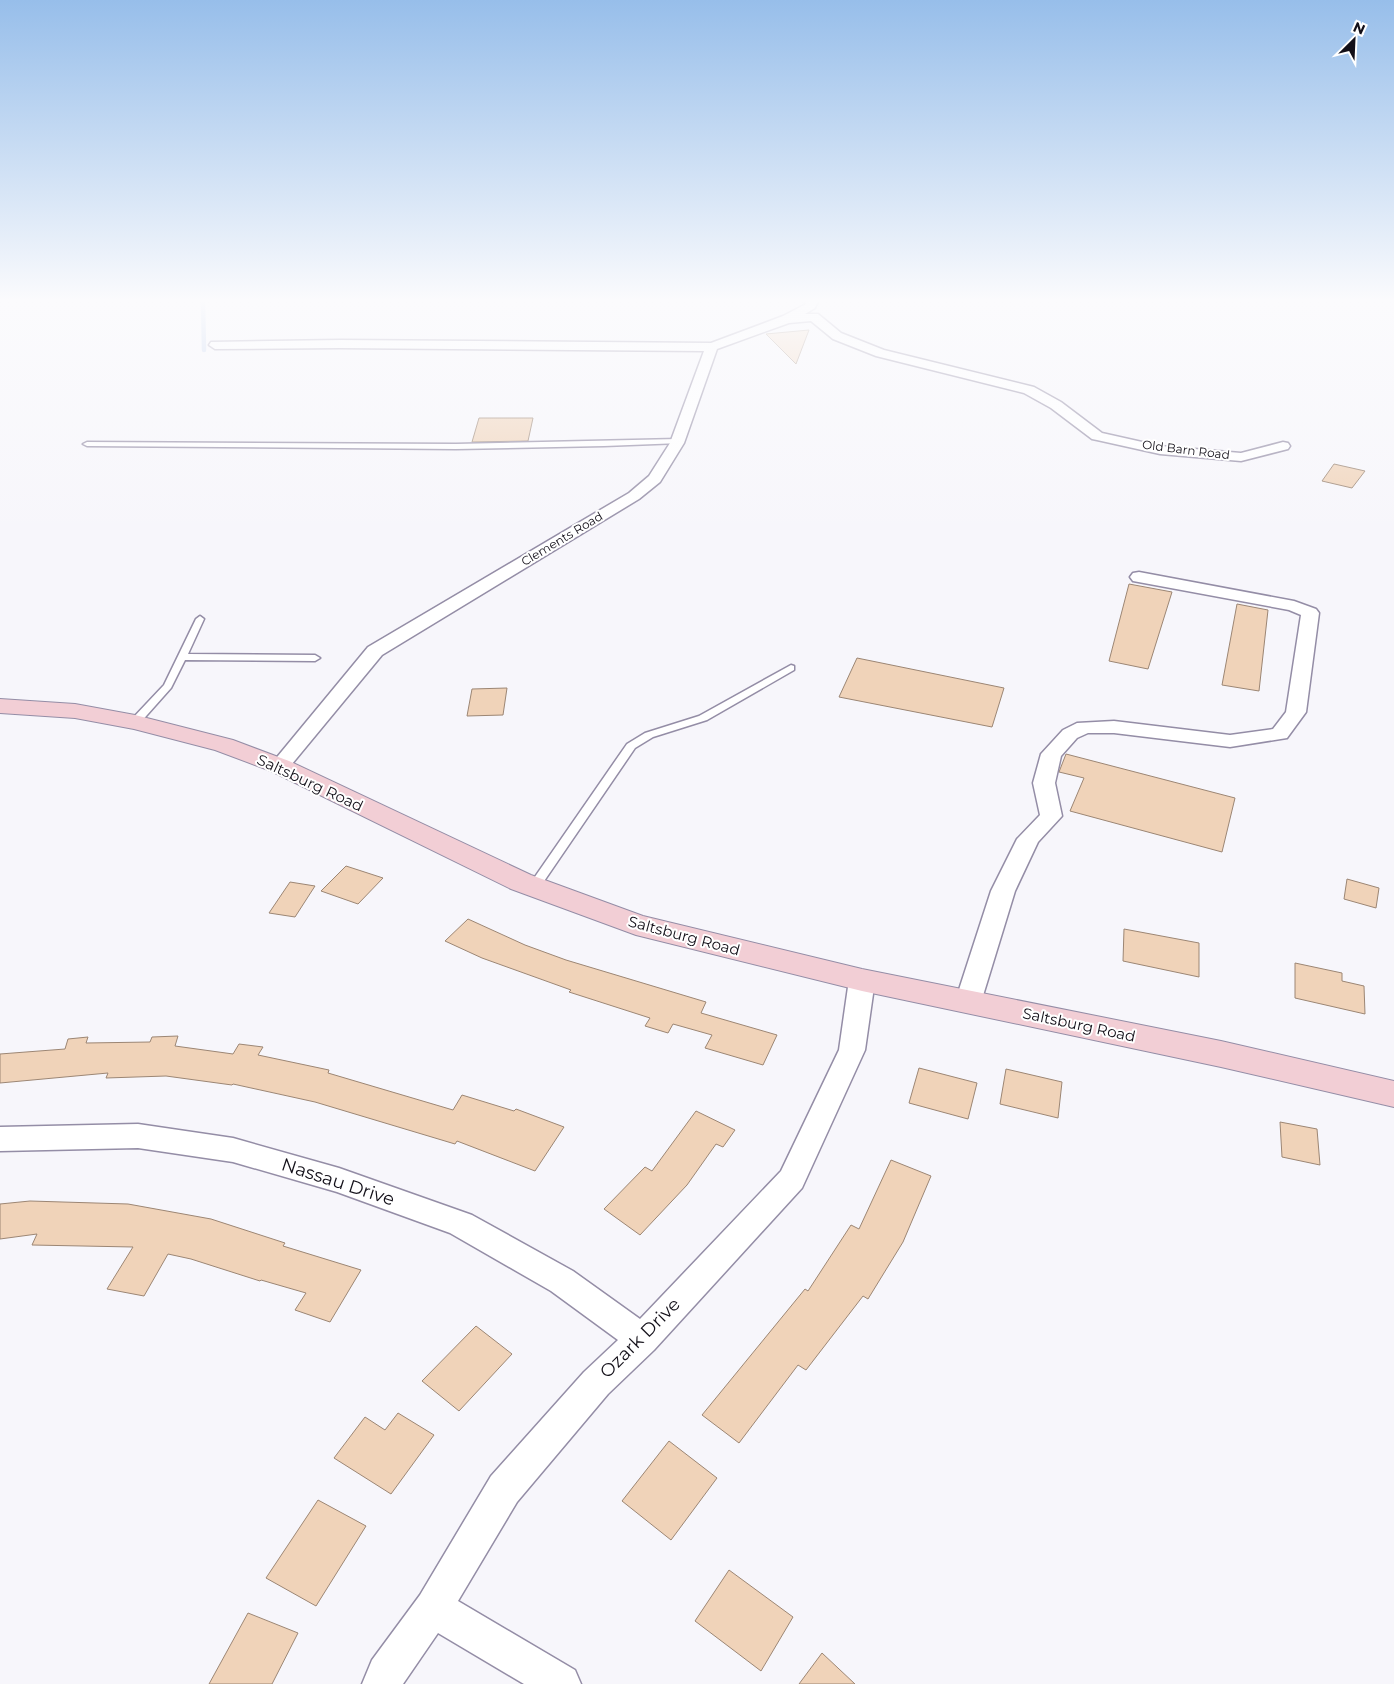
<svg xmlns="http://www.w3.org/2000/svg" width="1394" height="1684" font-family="Montserrat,sans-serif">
	<rect width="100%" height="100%" fill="#f7f6fb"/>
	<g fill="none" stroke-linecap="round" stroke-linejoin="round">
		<!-- stream -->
		<path stroke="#bdceed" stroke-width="4.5" d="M203 301 204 350"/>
	</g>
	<!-- building -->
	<g fill="#f0d3b9" stroke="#9c8674">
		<path d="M809 330 796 364 766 334Z"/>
		<path d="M479 418H533L528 441 472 442Z"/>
		<path d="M1334 464 1365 471 1352 488 1322 481Z"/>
		<path d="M1129 584 1172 592 1148 669 1109 661Z"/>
		<path d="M1237 604 1268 610 1259 691 1222 685Z"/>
		<path d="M857 658 1004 688 992 727 839 697Z"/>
		<path d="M507 688 503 715 467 716 472 689Z"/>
		<path d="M1066 754 1235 798 1222 852 1070 811 1084 778 1059 772Z"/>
		<path d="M346 866 383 878 358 904 321 891Z"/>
		<path d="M1347 879 1379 888 1376 908 1344 899Z"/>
		<path d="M290 882 315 886 295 917 269 913Z"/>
		<path d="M468 919 525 945 566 960 706 1002 701 1013 777 1035 763 1065 705 1048 712 1035 673 1024 668 1033 645 1026 650 1018 569 992 571 990 482 958 445 941Z"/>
		<path d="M1124 929 1199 943V977L1123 961Z"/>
		<path d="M1295 963 1342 973V981L1364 986 1365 1014 1295 998Z"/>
		<path d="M178 1036 175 1046 233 1054 239 1044 263 1047 258 1055 329 1070 328 1073 453 1110 462 1095 514 1111 516 1109 564 1127 535 1171 457 1141 455 1144 315 1102 233 1084 232 1085 166 1076 106 1078 108 1073 0 1083V1054L65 1049 68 1039 88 1037 86 1043 150 1042 152 1037Z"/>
		<path d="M919 1068 977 1083 968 1119 909 1103Z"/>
		<path d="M1006 1069 1062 1082 1058 1118 1000 1104Z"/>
		<path d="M696 1111 735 1130 723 1147 716 1144 687 1185 640 1235 604 1209 645 1167 652 1171Z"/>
		<path d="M1280 1122 1317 1129 1320 1165 1282 1157Z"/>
		<path d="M891 1160 931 1176 903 1242 868 1299 863 1296 806 1370 798 1365 739 1443 702 1415 805 1289 808 1291 851 1225 859 1229Z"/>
		<path d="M30 1201 128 1204 211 1219 285 1243 283 1246 361 1270 330 1322 295 1310 306 1293 261 1280 260 1281 191 1259 168 1254 144 1296 107 1289 133 1247 32 1245 37 1234 0 1239V1204Z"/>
		<path d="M476 1326 512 1354 459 1411 422 1381Z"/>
		<path d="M398 1413 434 1435 391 1494 334 1458 365 1417 385 1430Z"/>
		<path d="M669 1441 717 1478 671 1540 622 1501Z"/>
		<path d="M318 1500 366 1526 316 1606 266 1578Z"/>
		<path d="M729 1570 793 1617 761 1671 695 1621Z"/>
		<path d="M248 1613 298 1633 272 1684H209Z"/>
		<path d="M822 1653 855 1684H799Z"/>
	</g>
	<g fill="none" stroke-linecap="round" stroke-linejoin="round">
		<!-- lane casing -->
		<g stroke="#948da6" stroke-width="3">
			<g id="lane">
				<path d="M678 439H681V443L604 446 456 449 87 446 83 444 87 442 456 444Z"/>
				<path d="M200 616 204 619 188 654 315 655 320 658 315 661 185 660 171 688 139 724H131L130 722 131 720 164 685 196 619Z"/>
				<path d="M791 665 794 666V670L707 720 653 737 635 748 538 890H530L528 887 530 884 627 744 645 733 699 716Z"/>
			</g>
		</g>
		<!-- street casing -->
		<g stroke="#948da6" stroke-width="3">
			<g id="street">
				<path d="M806 301H818L815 308 805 314H818L841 333 884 350 1034 387 1061 402 1102 433 1160 446 1241 453 1283 442 1288 443 1290 446 1288 449 1241 461 1160 454 1097 440 1092 439 1051 408 1024 393 876 356 833 339 811 321 789 323 717 349 684 443 660 482 639 499 382 655 287 770 280 772 273 770 270 766 273 762 368 647 629 493 649 476 670 443 704 351 340 348 215 349 209 345 211 342 340 340 711 343 783 316 806 304Z"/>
				<path d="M1139 572 1294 601 1316 609 1319 613 1306 712 1287 738 1230 747 1114 733H1088L1077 738 1061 756 1055 783 1062 816 1038 842 1015 891 981 1002 977 1009 968 1011 959 1009 955 1002 991 891 1017 839 1040 815 1033 783 1041 754 1063 730 1077 723 1114 721 1230 735 1273 729 1286 712 1301 615 1289 610 1133 581 1130 577 1133 573Z"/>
				<path d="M862 971 871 974 875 980 865 1050 802 1188 654 1350 608 1394 517 1502 458 1601 575 1670 581 1684H524L438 1633 403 1684H362L372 1660 420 1595 491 1476 584 1372 618 1340 551 1291 450 1233 337 1192 233 1162 138 1148 0 1151V1127L138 1124 233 1138 339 1168 472 1215 573 1271 640 1319 781 1171 839 1050 849 980 853 974Z"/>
			</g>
		</g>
		<!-- secondary casing -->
		<g stroke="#948da6" stroke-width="2">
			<path id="secondary" d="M0 699 75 704 135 715 233 740 289 761 531 875 643 916 862 969 1221 1041 1394 1081V1107L1221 1067 862 991 636 935 511 889 271 771 215 750 134 729 75 718 0 713Z"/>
		</g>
		<!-- lane -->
		<use href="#lane" fill="#fff" fill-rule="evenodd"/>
		<!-- street -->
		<use href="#street" fill="#fff" fill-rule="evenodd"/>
		<!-- secondary -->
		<use href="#secondary" fill="#f2ced5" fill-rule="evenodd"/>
	</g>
	<!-- sky -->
	<linearGradient id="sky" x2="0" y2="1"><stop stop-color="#97beea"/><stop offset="0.56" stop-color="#fbfbfd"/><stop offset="1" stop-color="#fbfbfd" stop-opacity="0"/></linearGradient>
	<rect width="1394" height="537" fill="url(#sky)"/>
	<g text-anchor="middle" stroke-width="4" stroke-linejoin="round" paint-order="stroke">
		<!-- far-street labels -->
		<g font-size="12" fill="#120f18" stroke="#fff">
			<text transform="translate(1186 450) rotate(7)" y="4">Old Barn Road</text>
			<text transform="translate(562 539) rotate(-31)" y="4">Clements Road</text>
		</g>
		<!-- street labels -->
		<g font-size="15" fill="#120f18" stroke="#fff">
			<text transform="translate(310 783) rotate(25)" y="5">Saltsburg Road</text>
			<text transform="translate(684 936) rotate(15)" y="5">Saltsburg Road</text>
			<text transform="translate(1079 1025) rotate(12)" y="5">Saltsburg Road</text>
		</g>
		<!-- near-street labels -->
		<g font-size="18" fill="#120f18" stroke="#fff">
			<text transform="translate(338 1182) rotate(18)" y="6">Nassau Drive</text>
			<text transform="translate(640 1338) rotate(-45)" y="6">Ozark Drive</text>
		</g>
	</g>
	<!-- north arrow -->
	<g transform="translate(1354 40) rotate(24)" stroke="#ffffff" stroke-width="4" paint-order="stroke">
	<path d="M0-4L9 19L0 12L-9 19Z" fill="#120f18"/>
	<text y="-8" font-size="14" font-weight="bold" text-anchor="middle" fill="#120f18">N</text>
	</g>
</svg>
